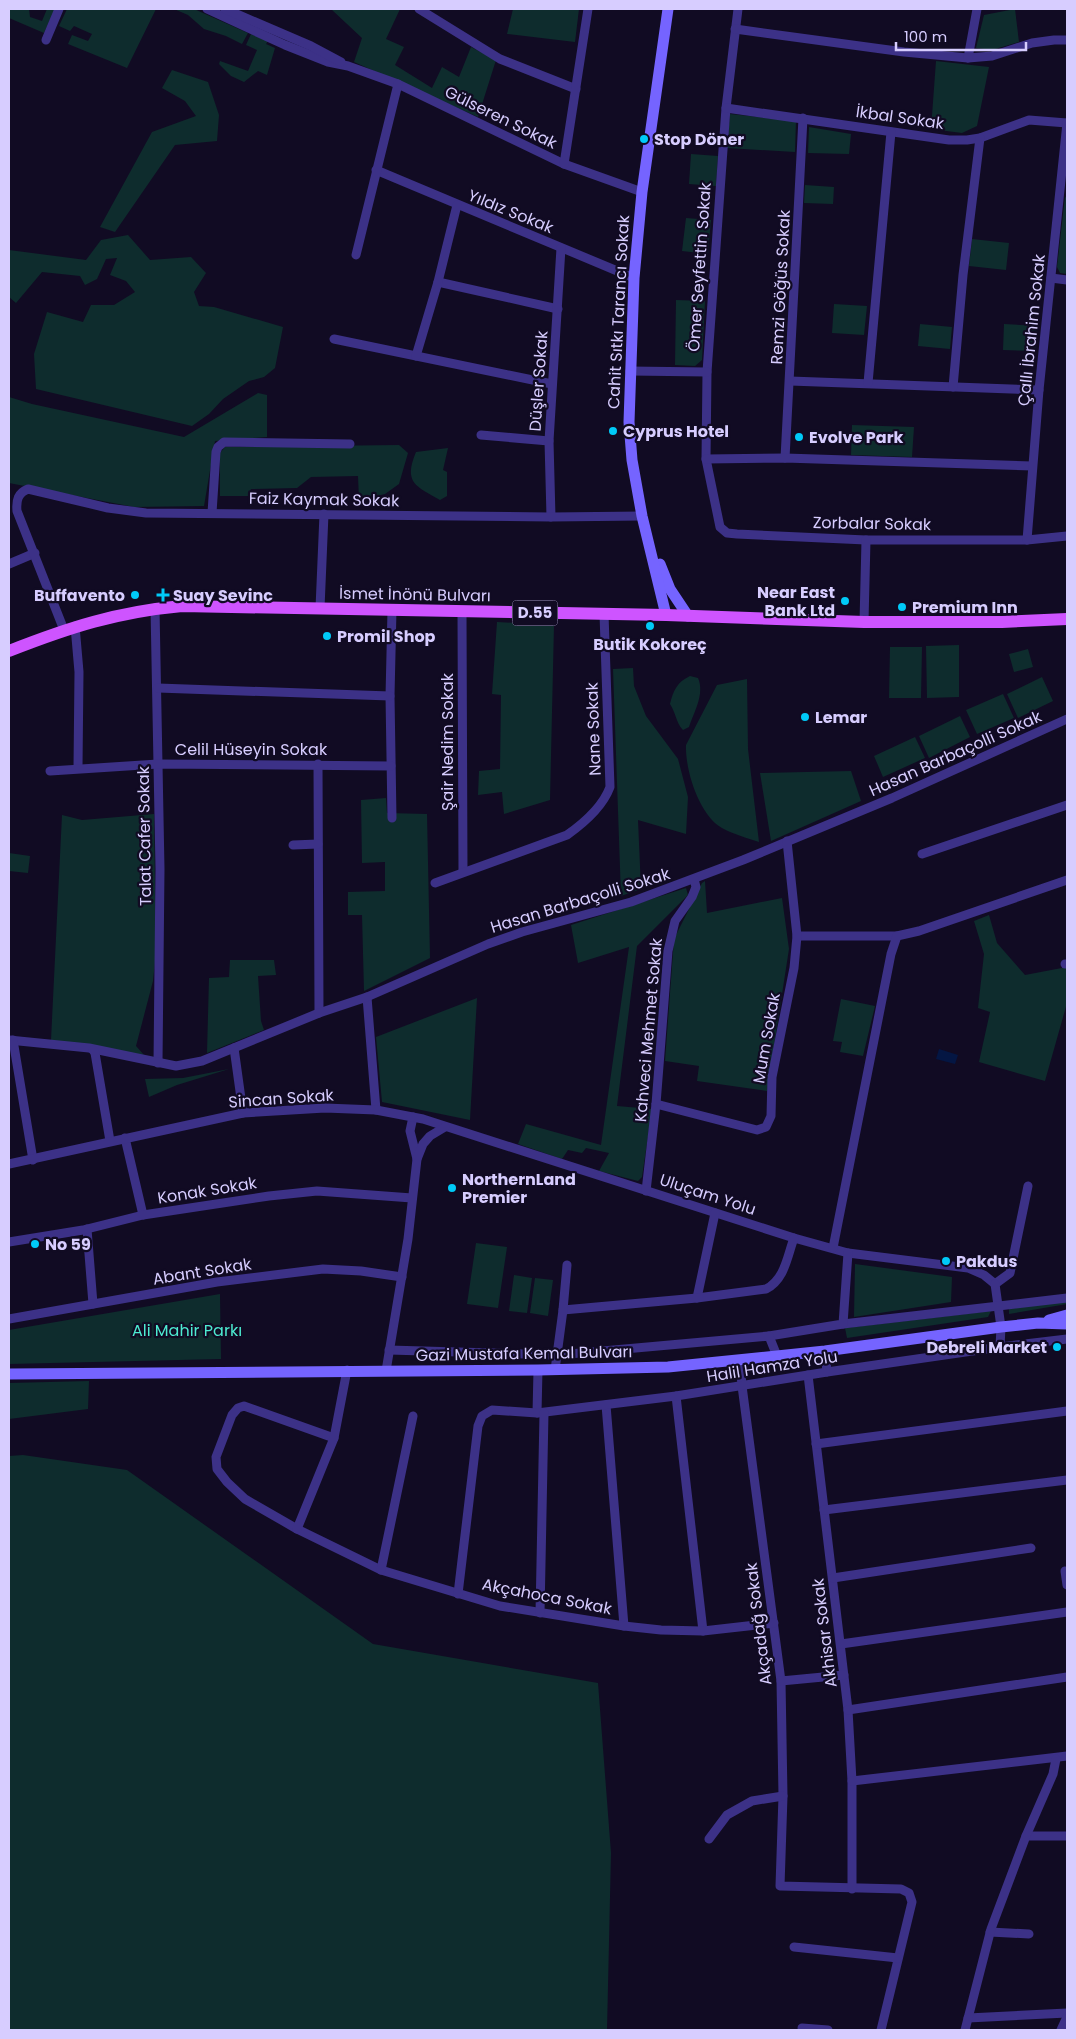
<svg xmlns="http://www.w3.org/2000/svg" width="1076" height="2039" font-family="Poppins,sans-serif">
	<rect width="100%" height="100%" fill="#110b23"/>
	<!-- green -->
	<g fill="#0e2c2d">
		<path d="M9 9H29L30 17 42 21 47 9H55L44 33 9 18Z"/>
		<path d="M67 9H156L127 68 68 44 72 35 88 41 92 34 74 26 70 31 59 26Z"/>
		<path d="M174 9H194L248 33 242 44 226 36 204 29 188 15Z"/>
		<path d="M331 9H400L386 39 404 47 395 65 432 88 442 67 459 77 471 47 496 60 478 117 354 62 362 38Z"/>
		<path d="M513 9H579L575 42 507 34Z"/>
		<path d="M1015 9 1019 42 992 50 976 48 984 15Z"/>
		<path d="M251 34 268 41 266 44 275 48 267 75 258 71 244 82 231 76 219 64 220 61 248 71 257 50 246 45Z"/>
		<path d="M936 61 989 67 977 126 962 133 931 129Z"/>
		<path d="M172 70 208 82 219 115 217 141 175 145 115 232 100 227 152 132 196 116 185 101 162 88Z"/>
		<path d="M730 114 796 121 795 152 727 148Z"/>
		<path d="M809 127 851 134 849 154 808 153Z"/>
		<path d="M691 154 718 156 716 186 689 184Z"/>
		<path d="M805 185 834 187 833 204 804 203Z"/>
		<path d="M1065 197 1067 198V274L1060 273 1057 267Z"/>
		<path d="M686 218 711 220 708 254 682 251Z"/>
		<path d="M128 235 150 260 191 257 206 273 194 292 199 306 214 307 283 327 275 368 264 377 249 381 223 399 209 414 192 426 36 389 34 354 47 312 83 322 91 305H114L135 292 126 281 110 275 117 258 106 259 97 279 85 285 80 276 42 272 16 303 9 297V250L86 260 101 240Z"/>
		<path d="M972 239 1009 243 1006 270 969 266Z"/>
		<path d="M676 300 705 301 702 360 695 366 675 365Z"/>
		<path d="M834 304 867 306 864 335 832 333Z"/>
		<path d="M920 324 952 327 950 349 918 346Z"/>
		<path d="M1004 324 1038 326 1035 351 1003 350Z"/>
		<path d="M258 393 267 395V437L215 441 204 506 134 507 9 483V397L32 404 184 437Z"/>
		<path d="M852 425 914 427 912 457 851 455Z"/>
		<path d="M399 445 408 453 399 484 385 494 359 500 358 476 311 477 297 488 251 489 248 496H220V453L225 447Z"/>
		<path d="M448 448 443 470 447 472V496L440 500C416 486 403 483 416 452Z"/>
		<path d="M497 622 554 625 550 800 504 814 502 792 478 795 479 771 500 769 501 695 492 694Z"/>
		<path d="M959 645V697L927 698 926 646Z"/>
		<path d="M890 647H922L921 698H889Z"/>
		<path d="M1028 649 1033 667 1014 672 1009 654Z"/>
		<path d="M633 668 634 686 646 716 678 759 688 797 686 834 638 820 641 889 621 896 613 669Z"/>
		<path d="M690 676 698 678C705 694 694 712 689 727L683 730C676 723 676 713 670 704 673 691 677 682 690 676Z"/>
		<path d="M1042 677 1053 701 1018 718 1007 694Z"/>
		<path d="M747 679 748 749 759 842C747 838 733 834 722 828 699 815 685 770 686 745L717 685Z"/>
		<path d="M1003 694 1014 718 977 734 966 710Z"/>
		<path d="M960 716 970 737 929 758 919 736Z"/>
		<path d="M915 737 925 758 883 777 874 756Z"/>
		<path d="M851 771 861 801 771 841 760 773Z"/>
		<path d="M386 798 387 813 427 814 430 958 364 991 362 915H348V892L385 891V862L362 863 361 800Z"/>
		<path d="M154 814 156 952 153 981 136 1046 144 1055 51 1040 62 815 82 820Z"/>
		<path d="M9 853 30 856 28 873 9 871Z"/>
		<path d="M705 881 707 913 782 898 789 949 767 1091 697 1081 699 1066 665 1061 674 939 702 883Z"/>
		<path d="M686 888 688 895 637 946 617 1106 652 1109 642 1177 638 1181 599 1171 609 1153 586 1148 582 1153 568 1150 562 1159 518 1144 526 1124 601 1145 629 947 578 963 571 925Z"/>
		<path d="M989 915 997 943 1025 975 1067 967V1003L1045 1081 979 1062 990 1012 978 1008 984 954 974 921Z"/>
		<path d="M230 960H274L276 975 258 976 261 1021 264 1030 207 1053 209 978 229 977Z"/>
		<path d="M477 998 470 1120 382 1102 376 1037Z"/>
		<path d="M841 999 875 1006 863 1056 840 1052 842 1042 833 1041Z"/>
		<path d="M229 1069 177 1085 149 1097 145 1079 183 1078Z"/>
		<path d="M476 1243 507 1247 498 1308 467 1304Z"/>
		<path d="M855 1264 952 1277 951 1302 854 1317Z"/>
		<path d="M514 1275 532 1278 527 1313 509 1311Z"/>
		<path d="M535 1278 553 1280 548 1316 530 1313Z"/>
		<path d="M220 1294 221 1359 9 1364V1330Z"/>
		<path d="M1067 1301V1304L1009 1314V1309Z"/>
		<path d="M991 1311 988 1317 847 1338 845 1328Z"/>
		<path d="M89 1381 88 1409 9 1419V1383Z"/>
		<path d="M23 1455 127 1470 373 1644 598 1683 611 1853 607 2030H9V1456Z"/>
	</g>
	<!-- water -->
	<path fill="#041643" d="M939 1049 958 1055 955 1064 936 1059Z"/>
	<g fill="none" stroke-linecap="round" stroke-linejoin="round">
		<!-- street -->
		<g stroke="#3c3187" stroke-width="9">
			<path d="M207 9 285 45 328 62 348 66 398 84 564 164 642 192"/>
			<path d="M225 9 311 46 341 62"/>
			<path d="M419 9 500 59 576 89"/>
			<path d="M738 9 726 108 707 372 706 459 720 527 727 533 737 534 866 540H1027L1067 536"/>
			<path d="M735 29 904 52 968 58 992 56 1032 43 1054 40H1067"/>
			<path d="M46 40 59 9"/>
			<path d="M968 58 977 9"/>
			<path d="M726 108 949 140H967L980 138 1029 120 1067 123"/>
			<path d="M564 164 588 9"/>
			<path d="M376 170 634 278"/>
			<path d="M356 255 398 84"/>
			<path d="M1051 278 1067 280"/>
			<path d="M438 282 558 309"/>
			<path d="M334 339 552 384"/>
			<path d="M416 356 438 282 457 205"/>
			<path d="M630 371 707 372"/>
			<path d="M790 381 1039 390"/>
			<path d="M868 383 891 132"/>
			<path d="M953 387 963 275 980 138"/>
			<path d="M481 435 549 441"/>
			<path d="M785 458 803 118"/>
			<path d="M706 459 785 458 1032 466"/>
			<path d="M212 513 216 452 218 447 224 442 350 444"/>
			<path d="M551 517 549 441 561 248"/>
			<path d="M1027 540 1039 390 1067 123"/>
			<path d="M9 564 35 553"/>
			<path d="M155 608 160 869 158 1063"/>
			<path d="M320 608 324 514"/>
			<path d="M392 610 390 696 392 818"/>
			<path d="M462 612 463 872"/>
			<path d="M864 622 866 540"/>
			<path d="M75 626 79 672 78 768"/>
			<path d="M64 630 17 511C16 500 18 493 28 489L108 508 146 513 551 517 642 516"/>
			<path d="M158 688 390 696"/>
			<path d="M318 764 319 1013"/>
			<path d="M50 771 158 764 391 766"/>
			<path d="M293 845 318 844"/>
			<path d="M922 854 1067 805"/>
			<path d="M435 883 567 835C584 823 603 806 610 787L604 614"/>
			<path d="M797 936H897"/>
			<path d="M1065 964H1067"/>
			<path d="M367 997 376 1110"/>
			<path d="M9 1040 89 1048 176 1066 202 1061 319 1013 367 997 488 944 522 932 631 902 743 860 892 798 1067 719"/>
			<path d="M13 1040 33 1160"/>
			<path d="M234 1048 243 1113"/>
			<path d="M93 1050 95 1053 110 1141"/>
			<path d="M656 1104 757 1130 766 1127 771 1116 772 1077 794 968 797 936 787 841"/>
			<path d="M413 1117 410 1131 417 1159"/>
			<path d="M125 1138 143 1215"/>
			<path d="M9 1164 243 1113 325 1108 376 1110 423 1119 794 1238 848 1253 968 1268 984 1275 995 1284"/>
			<path d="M646 1191 656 1104 668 951 675 921 692 897 696 887 694 879"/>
			<path d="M87 1229 93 1304"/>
			<path d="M9 1242 83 1230 143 1215 269 1196 317 1191 412 1198"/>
			<path d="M833 1248 891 954 897 936 919 931 1067 880"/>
			<path d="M995 1284 1010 1273 1028 1186"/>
			<path d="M995 1284 1001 1327 1000 1347"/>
			<path d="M697 1298 715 1213"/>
			<path d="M563 1310 697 1298 766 1289C785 1279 787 1257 794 1238"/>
			<path d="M9 1319 217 1282 323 1269 361 1271 402 1277"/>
			<path d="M843 1324 1067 1298"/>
			<path d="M769 1336 843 1324 848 1253"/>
			<path d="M389 1350 558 1355 769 1336 777 1356"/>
			<path d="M825 1351 827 1372"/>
			<path d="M740 1360 742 1386 781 1681 783 1796 780 1886 901 1889 909 1893 912 1902 881 2030"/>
			<path d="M555 1370 563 1310 567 1265"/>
			<path d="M386 1371 408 1239 417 1159 423 1144 430 1136 445 1127"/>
			<path d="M808 1375 848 1710 852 1781V1889"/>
			<path d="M676 1396 703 1631"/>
			<path d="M606 1405 624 1626"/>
			<path d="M537 1413 538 1370"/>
			<path d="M334 1438 244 1406 238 1408 232 1415 216 1457 217 1469 227 1482 245 1499 297 1529 381 1570 500 1606 624 1626 661 1630 703 1631 774 1623"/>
			<path d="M816 1444 1067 1411"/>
			<path d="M824 1510 1067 1480"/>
			<path d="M297 1529 334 1438 347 1370"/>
			<path d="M381 1570 413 1416"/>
			<path d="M1065 1571 1067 1585"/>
			<path d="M833 1578 1031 1548"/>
			<path d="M458 1594 478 1426 482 1416 492 1410 537 1413 676 1396 827 1372 1000 1347 1067 1339"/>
			<path d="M540 1613 544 1413"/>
			<path d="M841 1644 1067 1612"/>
			<path d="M781 1681 844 1675"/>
			<path d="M848 1710 1067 1677"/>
			<path d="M852 1781 1067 1756"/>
			<path d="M1026 1836H1067"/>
			<path d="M709 1839 727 1815 752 1801 783 1796"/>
			<path d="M990 1932 1029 1934"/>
			<path d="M794 1947 898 1958"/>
			<path d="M968 2018 1067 2013"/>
			<path d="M802 2028 828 2030"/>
			<path d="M965 2030 991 1929 1026 1836 1053 1774 1056 1759"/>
			<path d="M1061 2030 1067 2017"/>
		</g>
		<!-- secondary -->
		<g stroke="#7564ff" stroke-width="11">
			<path d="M660 564 670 589 688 616"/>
			<path d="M666 615 642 516 632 460 629 422 634 278 642 192 668 9"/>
			<path d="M1049 1320 1067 1315"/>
			<path d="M9 1374 538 1370 668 1367 825 1351 1001 1327 1038 1323 1067 1324"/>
		</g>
		<!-- primary -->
		<path stroke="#ce54ff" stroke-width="12" d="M9 651C70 627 117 612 182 606L666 615 864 622H1002L1067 619"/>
	</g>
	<!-- markers -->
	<g fill="#00caf8" stroke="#110b23" stroke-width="2">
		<circle cx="644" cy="139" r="5"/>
		<circle cx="613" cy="431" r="5"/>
		<circle cx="799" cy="437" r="5"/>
		<circle cx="135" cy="595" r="5"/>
		<path d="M160.5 587.5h5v5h5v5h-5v5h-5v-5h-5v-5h5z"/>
		<circle cx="845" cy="601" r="5"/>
		<circle cx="902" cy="607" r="5"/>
		<circle cx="650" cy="626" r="5"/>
		<circle cx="327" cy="636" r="5"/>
		<circle cx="805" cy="717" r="5"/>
		<circle cx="452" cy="1188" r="5"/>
		<circle cx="35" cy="1244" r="5"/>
		<circle cx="946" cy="1261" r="5"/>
		<circle cx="1057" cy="1347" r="5"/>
	</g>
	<g text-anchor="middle" stroke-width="4.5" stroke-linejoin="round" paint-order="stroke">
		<!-- shield labels -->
		<rect fill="#110b23" stroke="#9c93bd" stroke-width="1" x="512.5" y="600.5" width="45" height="25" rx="4"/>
		<g font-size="15" font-weight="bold" fill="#d7cdff">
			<text x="535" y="618">D.55</text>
		</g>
		<!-- street labels -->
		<g font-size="16" fill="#d7cdff" stroke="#110b23">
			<text transform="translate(501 117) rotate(26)" y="6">Gülseren Sokak</text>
			<text transform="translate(900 117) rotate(8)" y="6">İkbal Sokak</text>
			<text transform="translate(511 211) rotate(22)" y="6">Yıldız Sokak</text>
			<text transform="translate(699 267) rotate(-86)" y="6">Ömer Seyfettin Sokak</text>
			<text transform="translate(780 287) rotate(-87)" y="6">Remzi Göğüs Sokak</text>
			<text transform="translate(618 312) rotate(-87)" y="6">Cahit Sıtkı Tarancı Sokak</text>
			<text transform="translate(1031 330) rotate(-84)" y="6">Çallı İbrahim Sokak</text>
			<text transform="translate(538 381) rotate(-86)" y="6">Düşler Sokak</text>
			<text transform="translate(324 499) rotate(1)" y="6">Faiz Kaymak Sokak</text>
			<text transform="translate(872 523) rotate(1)" y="6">Zorbalar Sokak</text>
			<text transform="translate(415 594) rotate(1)" y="6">İsmet İnönü Bulvarı</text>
			<text transform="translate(593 729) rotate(-92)" y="6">Nane Sokak</text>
			<text transform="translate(447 742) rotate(-90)" y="6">Şair Nedim Sokak</text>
			<text x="251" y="755">Celil Hüseyin Sokak</text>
			<text transform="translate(955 753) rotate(-24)" y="6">Hasan Barbaçolli Sokak</text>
			<text transform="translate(144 836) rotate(-91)" y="6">Talat Cafer Sokak</text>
			<text transform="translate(580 900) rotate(-17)" y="6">Hasan Barbaçolli Sokak</text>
			<text transform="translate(648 1030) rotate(-85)" y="6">Kahveci Mehmet Sokak</text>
			<text transform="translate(766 1038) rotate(-80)" y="6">Mum Sokak</text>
			<text transform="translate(281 1098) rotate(-4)" y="6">Sincan Sokak</text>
			<text transform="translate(207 1190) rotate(-9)" y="6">Konak Sokak</text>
			<text transform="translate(708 1194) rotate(18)" y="6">Uluçam Yolu</text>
			<text transform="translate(202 1271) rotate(-9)" y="6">Abant Sokak</text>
			<text transform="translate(524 1353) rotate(-1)" y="6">Gazi Mustafa Kemal Bulvarı</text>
			<text transform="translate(772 1366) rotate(-9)" y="6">Halil Hamza Yolu</text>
			<text transform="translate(547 1596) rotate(11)" y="6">Akçahoca Sokak</text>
			<text transform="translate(758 1624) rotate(-97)" y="6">Akçadağ Sokak</text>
			<text transform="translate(824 1633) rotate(-97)" y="6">Akhisar Sokak</text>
		</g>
		<!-- poi labels -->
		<g font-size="16" font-weight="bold" fill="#d7cdff" stroke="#110b23" text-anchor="start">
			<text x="654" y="145">Stop Döner</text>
			<text x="623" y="437">Cyprus Hotel</text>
			<text x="809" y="443">Evolve Park</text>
			<text x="835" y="598" text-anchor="end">Near East<tspan x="835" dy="18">Bank Ltd</tspan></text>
			<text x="125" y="601" text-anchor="end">Buffavento</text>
			<text x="173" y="601">Suay Sevinc</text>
			<text x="912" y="613">Premium Inn</text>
			<text x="337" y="642">Promil Shop</text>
			<text x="650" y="650" text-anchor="middle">Butik Kokoreç</text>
			<text x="815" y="723">Lemar</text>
			<text x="462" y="1185">NorthernLand<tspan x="462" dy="18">Premier</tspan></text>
			<text x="45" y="1250">No 59</text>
			<text x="956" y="1267">Pakdus</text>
			<text x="1047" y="1353" text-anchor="end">Debreli Market</text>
		</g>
		<!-- park labels -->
		<g font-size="16" fill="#4debd1" stroke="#110b23">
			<text x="187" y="1336">Ali Mahir Parkı</text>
		</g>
	</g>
	<!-- border -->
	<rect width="1076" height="2039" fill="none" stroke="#d7cdff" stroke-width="20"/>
	<!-- scale -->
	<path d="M896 42v8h130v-8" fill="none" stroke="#d7cdff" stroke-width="2.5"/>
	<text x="904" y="42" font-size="15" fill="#d7cdff" stroke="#110b23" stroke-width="4" paint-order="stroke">100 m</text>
</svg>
